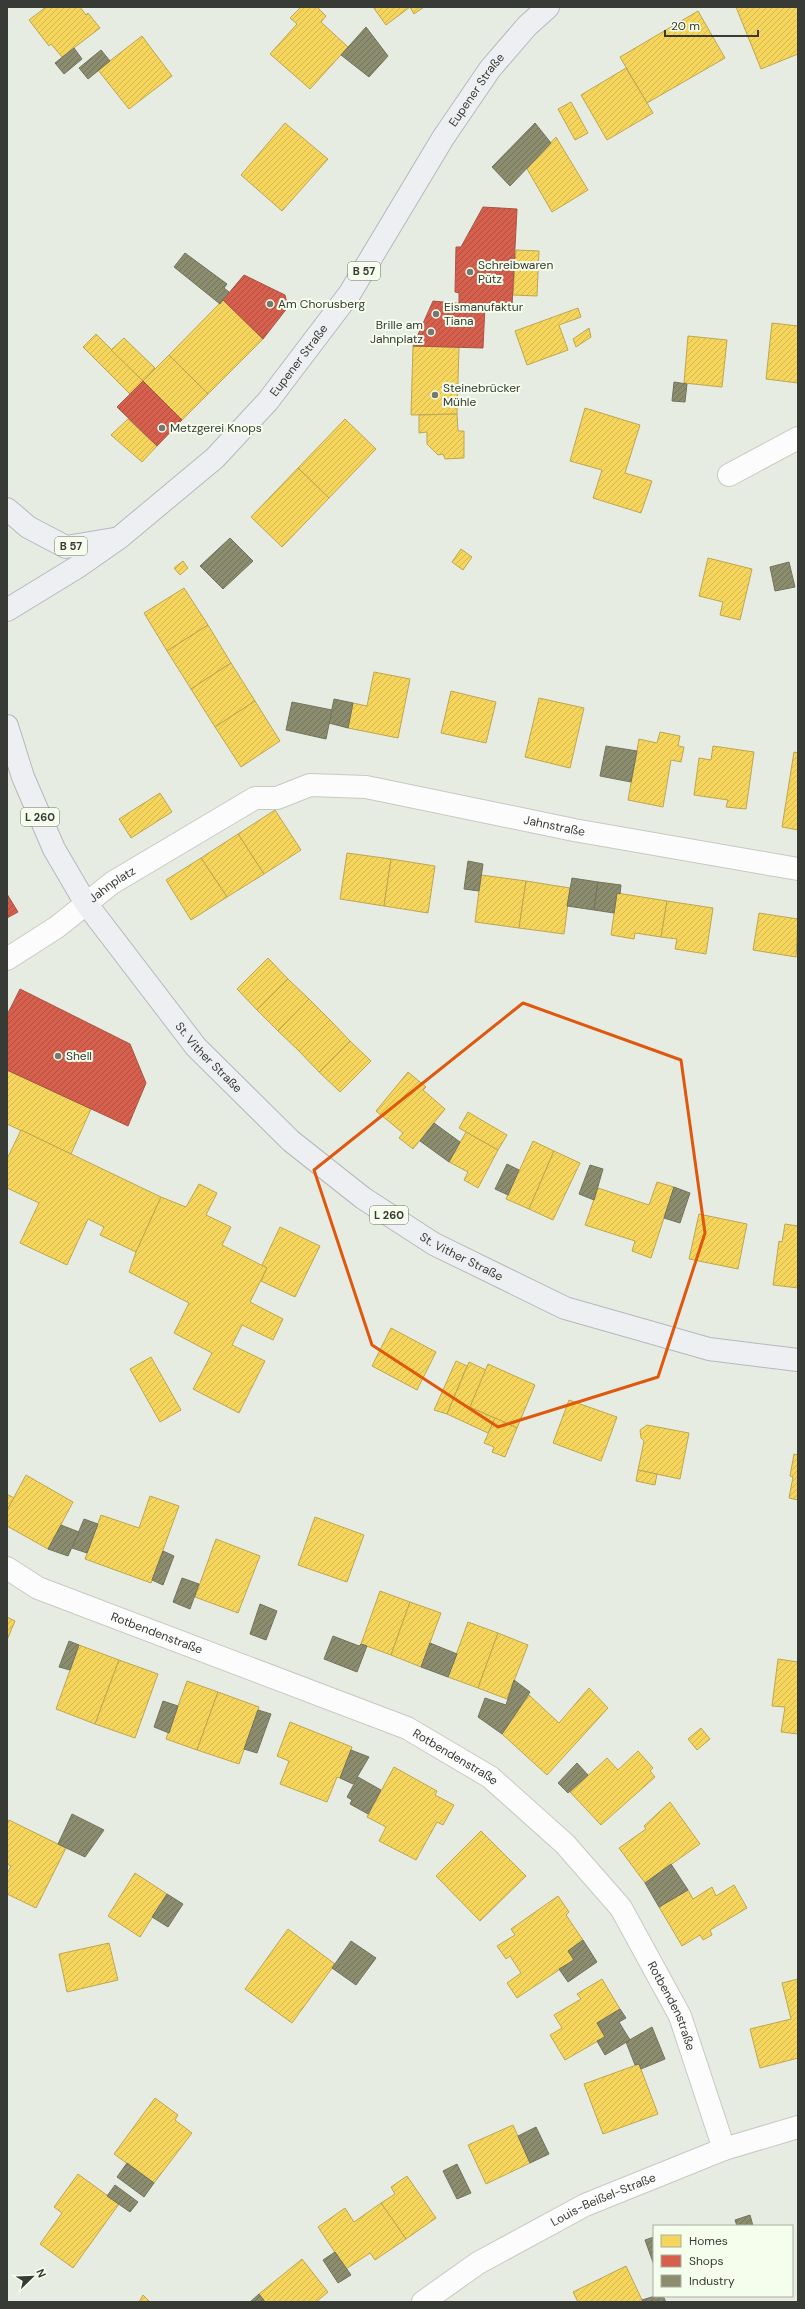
<svg xmlns="http://www.w3.org/2000/svg" width="805" height="2309" font-family="'DM Sans',sans-serif">
	<defs>
		<pattern id="homes-hatch" width="6" height="6" patternUnits="userSpaceOnUse"><rect width="6" height="6" fill="#f6d55c"/><path d="M-1 1l2-2M0 6l6-6M5 7l2-2" fill="none" stroke="#d4b851"/></pattern>
		<pattern id="shops-hatch" width="6" height="6" patternUnits="userSpaceOnUse"><rect width="6" height="6" fill="#d6604d"/><path d="M-1 1l2-2M0 6l6-6M5 7l2-2" fill="none" stroke="#af5041"/></pattern>
		<pattern id="industry-hatch" width="6" height="6" patternUnits="userSpaceOnUse"><rect width="6" height="6" fill="#8c8c6e"/><path d="M-1 1l2-2M0 6l6-6M5 7l2-2" fill="none" stroke="#73745b"/></pattern>
	</defs>
	<rect width="100%" height="100%" fill="#e7ece2"/>
	<!-- homes -->
	<g fill="url(#homes-hatch)" stroke="#bda750">
		<path d="M46 7H80L86 15 88 13 100 28 62 57 51 44 49 46 29 20Z"/>
		<path d="M301 7H317L326 16 321 22 348 47 310 89 270 54 297 24 290 18Z"/>
		<path d="M373 7H424L414 14 410 7 386 25Z"/>
		<path d="M736 7H798V54L761 69Z"/>
		<path d="M698 11 725 58 647 103 620 57Z"/>
		<path d="M142 36 172 76 129 109 98 70Z"/>
		<path d="M626 68 653 113 607 140 581 95Z"/>
		<path d="M571 102 588 133 575 140 558 109Z"/>
		<path d="M285 123 328 159 282 211 241 175Z"/>
		<path d="M556 137 588 190 552 212 527 169Z"/>
		<path d="M516 250 539 251 537 296 513 295Z"/>
		<path d="M223 300 263 339 208 394 169 355Z"/>
		<path d="M578 308 581 317 559 325 568 350 527 365 515 331Z"/>
		<path d="M772 323 798 326V383L766 379Z"/>
		<path d="M589 328 591 337 576 347 573 339Z"/>
		<path d="M96 334 143 381 130 394 83 347Z"/>
		<path d="M688 336 727 340 722 387 684 383Z"/>
		<path d="M124 338 155 368 143 381 111 350Z"/>
		<path d="M413 346 459 347 457 414 411 415Z"/>
		<path d="M169 355 208 394 182 420 143 381Z"/>
		<path d="M585 408 640 425 625 473 652 481 641 513 593 498 602 470 570 461Z"/>
		<path d="M457 414 458 431H464V458L445 459 443 454 438 455 427 444V432L419 433V415Z"/>
		<path d="M128 419 157 446 142 462 111 435Z"/>
		<path d="M345 419 376 449 329 498 298 468Z"/>
		<path d="M298 468 329 498 282 547 251 517Z"/>
		<path d="M461 549 472 557 463 570 452 562Z"/>
		<path d="M708 558 752 569 740 620 720 615 723 602 699 596Z"/>
		<path d="M183 561 188 568 180 575 174 568Z"/>
		<path d="M184 588 208 625 167 651 144 613Z"/>
		<path d="M208 625 231 663 191 689 167 651Z"/>
		<path d="M231 663 255 701 215 727 191 689Z"/>
		<path d="M374 672 410 679 398 738 348 728 353 703 367 706Z"/>
		<path d="M451 691 496 702 486 743 441 733Z"/>
		<path d="M539 698 584 708 570 768 525 757Z"/>
		<path d="M255 701 280 741 241 767 215 727Z"/>
		<path d="M660 732 680 736 678 746 684 747 681 762 671 760 663 807 628 800 639 739 657 743Z"/>
		<path d="M713 746 754 752 746 809 726 807 728 800 694 795 699 758 711 760Z"/>
		<path d="M794 752 798 753V830L782 827Z"/>
		<path d="M160 793 172 812 131 838 119 819Z"/>
		<path d="M275 810 301 850 264 874 238 834Z"/>
		<path d="M238 834 264 874 227 897 201 858Z"/>
		<path d="M347 853 391 859 384 906 340 899Z"/>
		<path d="M201 858 227 897 191 920 166 880Z"/>
		<path d="M391 859 435 866 428 913 384 906Z"/>
		<path d="M481 875 526 881 519 928 475 922Z"/>
		<path d="M526 881 570 888 564 934 519 928Z"/>
		<path d="M617 893 667 901 661 937 635 933 634 939 611 935Z"/>
		<path d="M667 901 713 908 706 954 675 949 677 939 661 937Z"/>
		<path d="M759 913 798 919 796 957 753 950Z"/>
		<path d="M268 958 288 979 257 1010 237 989Z"/>
		<path d="M288 979 309 999 278 1031 257 1010Z"/>
		<path d="M309 999 330 1020 299 1051 278 1031Z"/>
		<path d="M330 1020 350 1041 319 1072 299 1051Z"/>
		<path d="M350 1041 371 1061 340 1092 319 1072Z"/>
		<path d="M7 1070 91 1109 71 1154 7 1124Z"/>
		<path d="M408 1072 426 1087 423 1090 445 1109 413 1149 399 1138 403 1133 376 1111Z"/>
		<path d="M468 1112 507 1135 498 1150 459 1128Z"/>
		<path d="M21 1130 161 1197 136 1252 100 1235 104 1227 88 1219 67 1265 20 1243 39 1203 7 1188V1159Z"/>
		<path d="M466 1132 498 1150 478 1188 464 1180 468 1172 449 1162Z"/>
		<path d="M533 1141 554 1151 529 1209 506 1199Z"/>
		<path d="M554 1151 580 1163 553 1220 529 1209Z"/>
		<path d="M657 1182 674 1187 651 1258 632 1251 635 1241 585 1225 598 1188 649 1205Z"/>
		<path d="M199 1184 217 1193 206 1215 231 1227 222 1245 267 1268 250 1302 283 1319 273 1340 242 1325 232 1345 265 1361 239 1413 193 1389 212 1353 174 1333 189 1303 129 1272 136 1252 161 1197 186 1207Z"/>
		<path d="M699 1214 747 1224 738 1269 689 1259Z"/>
		<path d="M785 1224 798 1226V1288L773 1285 779 1241 782 1242Z"/>
		<path d="M280 1227 320 1246 295 1297 261 1281 267 1268 262 1265Z"/>
		<path d="M391 1328 436 1352 417 1390 372 1366Z"/>
		<path d="M151 1357 181 1410 160 1422 130 1369Z"/>
		<path d="M456 1361 467 1366 447 1414 434 1410Z"/>
		<path d="M469 1362 486 1370 470 1407 495 1418 488 1433 447 1414Z"/>
		<path d="M488 1364 535 1385 517 1428 470 1407Z"/>
		<path d="M569 1400 617 1417 601 1461 553 1443Z"/>
		<path d="M495 1418 517 1428 505 1457 492 1452 494 1447 484 1443Z"/>
		<path d="M647 1425 689 1433 680 1479 638 1470 644 1441 641 1438 640 1430Z"/>
		<path d="M794 1454 798 1455V1500L789 1498 793 1477 790 1476Z"/>
		<path d="M638 1470 657 1474 655 1485 636 1481Z"/>
		<path d="M26 1475 73 1502 48 1549 7 1526V1510Z"/>
		<path d="M7 1494 14 1498 7 1510Z"/>
		<path d="M150 1496 179 1506 151 1583 85 1559 101 1515 139 1528Z"/>
		<path d="M315 1517 364 1535 347 1582 298 1565Z"/>
		<path d="M216 1539 260 1556 238 1613 195 1597Z"/>
		<path d="M380 1591 410 1602 391 1655 361 1644Z"/>
		<path d="M410 1602 441 1613 421 1667 391 1655Z"/>
		<path d="M7 1617 15 1621 7 1640Z"/>
		<path d="M468 1622 498 1633 478 1688 448 1677Z"/>
		<path d="M498 1633 528 1645 507 1699 478 1688Z"/>
		<path d="M79 1645 119 1660 95 1724 56 1709Z"/>
		<path d="M778 1659 798 1662V1734L781 1732 785 1707 772 1706Z"/>
		<path d="M119 1660 158 1674 135 1738 95 1724Z"/>
		<path d="M187 1681 218 1692 197 1750 166 1739Z"/>
		<path d="M589 1688 608 1708 547 1775 502 1734 529 1695 559 1723Z"/>
		<path d="M218 1692 259 1707 239 1764 197 1750Z"/>
		<path d="M290 1722 352 1747 340 1778 337 1777 327 1802 280 1784 289 1761 277 1756Z"/>
		<path d="M701 1728 710 1739 697 1750 688 1739Z"/>
		<path d="M638 1751 653 1768 650 1771 655 1777 601 1825 570 1792 607 1758 618 1770Z"/>
		<path d="M394 1767 437 1791 435 1795 454 1805 443 1825 437 1822 416 1860 379 1841 386 1827 367 1817Z"/>
		<path d="M670 1802 700 1844 645 1883 619 1848 646 1829 644 1826Z"/>
		<path d="M9 1820 66 1848 36 1908 7 1894V1874L11 1866 7 1864V1825Z"/>
		<path d="M481 1831 526 1876 480 1921 436 1876Z"/>
		<path d="M135 1873 167 1894 140 1937 108 1916Z"/>
		<path d="M734 1885 747 1908 710 1930 712 1935 703 1940 700 1935 682 1946 659 1907 688 1890 693 1899 712 1887 716 1896Z"/>
		<path d="M558 1896 569 1912 566 1915 583 1940 568 1951 574 1960 517 1998 507 1983 521 1973 510 1956 506 1959 497 1946 515 1935 511 1929Z"/>
		<path d="M288 1929 335 1964 292 2023 245 1989Z"/>
		<path d="M109 1943 118 1980 67 1992 59 1954Z"/>
		<path d="M602 1979 620 2009 597 2023 605 2037 565 2060 550 2035 562 2028 554 2015 581 1999 577 1994Z"/>
		<path d="M798 1979V2058L760 2068 750 2029 791 2019 782 1983Z"/>
		<path d="M639 2064 658 2114 603 2134 584 2084Z"/>
		<path d="M155 2098 178 2115 175 2120 192 2133 154 2183 114 2154Z"/>
		<path d="M513 2125 530 2163 486 2184 468 2145Z"/>
		<path d="M78 2174 119 2204 73 2268 40 2244 62 2213 54 2207Z"/>
		<path d="M407 2176 436 2218 406 2239 381 2203 395 2194 391 2187Z"/>
		<path d="M381 2203 406 2239 375 2260 370 2253 346 2269 318 2227 345 2208 354 2222Z"/>
		<path d="M302 2259 328 2292 316 2302H265L259 2294Z"/>
		<path d="M626 2266 643 2302H578L573 2292Z"/>
		<path d="M143 2295 150 2302H139Z"/>
	</g>
	<!-- shops -->
	<g fill="url(#shops-hatch)" stroke="#a75546">
		<path d="M483 207 517 209 512 306 459 303V293L455 292 456 247H461Z"/>
		<path d="M244 275 285 295 288 307 263 339 223 300Z"/>
		<path d="M433 301 485 306 483 348 413 346Z"/>
		<path d="M143 381 182 420 157 446 117 407Z"/>
		<path d="M7 894 18 912 7 918Z"/>
		<path d="M20 989 130 1044 146 1083 128 1126 7 1070V1015Z"/>
	</g>
	<!-- industry -->
	<g fill="url(#industry-hatch)" stroke="#73745d">
		<path d="M366 27 388 56 369 77 341 55Z"/>
		<path d="M74 48 82 59 64 74 55 63Z"/>
		<path d="M101 50 110 61 88 79 79 68Z"/>
		<path d="M535 123 551 143 510 186 492 167Z"/>
		<path d="M185 253 227 284 224 288 229 292 220 304 174 267Z"/>
		<path d="M674 382 687 384 685 402 672 401Z"/>
		<path d="M230 538 253 561 223 589 200 566Z"/>
		<path d="M789 562 795 587 775 591 770 567Z"/>
		<path d="M334 699 353 703 348 728 329 723Z"/>
		<path d="M292 702 332 710 326 739 286 730Z"/>
		<path d="M606 746 637 751 631 782 600 776Z"/>
		<path d="M468 861 483 864 479 891 464 889Z"/>
		<path d="M572 878 598 882 594 910 567 906Z"/>
		<path d="M598 882 621 885 620 894 617 893 614 913 594 910Z"/>
		<path d="M434 1123 460 1142 449 1162 420 1141Z"/>
		<path d="M507 1164 519 1170 508 1195 495 1189Z"/>
		<path d="M590 1165 603 1169 594 1200 579 1194Z"/>
		<path d="M674 1187 690 1193 680 1223 664 1218Z"/>
		<path d="M84 1519 98 1524 87 1553 72 1548Z"/>
		<path d="M61 1525 79 1532 68 1556 48 1549Z"/>
		<path d="M163 1551 174 1556 163 1585 152 1580Z"/>
		<path d="M182 1578 199 1584 190 1609 173 1602Z"/>
		<path d="M260 1604 277 1611 266 1640 250 1634Z"/>
		<path d="M333 1636 359 1646 361 1644 367 1646 357 1672 324 1659Z"/>
		<path d="M69 1641 79 1645 70 1670 59 1667Z"/>
		<path d="M430 1643 457 1654 448 1677 421 1667Z"/>
		<path d="M514 1680 530 1692 502 1734 478 1717 485 1698 506 1705Z"/>
		<path d="M163 1701 178 1706 169 1733 154 1727Z"/>
		<path d="M258 1710 271 1714 257 1753 244 1749Z"/>
		<path d="M351 1750 369 1757 353 1784 340 1778Z"/>
		<path d="M577 1763 588 1775 568 1793 558 1783Z"/>
		<path d="M358 1777 381 1790 368 1814 350 1804 352 1800 347 1797Z"/>
		<path d="M72 1814 104 1830 85 1857 58 1844Z"/>
		<path d="M671 1864 688 1890 659 1907 645 1883Z"/>
		<path d="M167 1894 183 1904 168 1927 152 1917Z"/>
		<path d="M583 1940 597 1962 568 1982 559 1969 574 1960 568 1951Z"/>
		<path d="M351 1941 376 1958 356 1985 332 1968Z"/>
		<path d="M620 2009 626 2018 619 2022 630 2040 605 2055 597 2041 605 2037 597 2023Z"/>
		<path d="M652 2027 665 2059 641 2069 639 2064 635 2065 626 2042Z"/>
		<path d="M536 2127 549 2154 530 2163 518 2136Z"/>
		<path d="M127 2163 154 2183 144 2197 117 2177Z"/>
		<path d="M457 2164 471 2193 457 2199 443 2171Z"/>
		<path d="M115 2185 138 2202 130 2212 107 2196Z"/>
		<path d="M750 2215 753 2226H737L735 2220Z"/>
		<path d="M654 2237V2265L645 2240Z"/>
		<path d="M335 2252 351 2275 338 2283 323 2260Z"/>
		<path d="M259 2294 265 2302H250Z"/>
		<path d="M655 2296H663L666 2302H643L642 2300Z"/>
	</g>
	<g fill="none" stroke-linecap="round" stroke-linejoin="round">
		<!-- minor casing -->
		<g stroke="#c6cac2" stroke-width="24">
			<g id="minor">
				<path d="M729 475 798 438"/>
				<path id="s1" d="M7 959 57 927 112 883 255 798H277L310 785 366 787 574 830 798 869"/>
				<path id="s2" d="M7 1568 38 1588 407 1728 490 1777 565 1844 621 1908 680 2016 724 2149"/>
				<path id="s3" d="M423 2302 478 2263 585 2205 724 2149 798 2127"/>
			</g>
		</g>
		<!-- major casing -->
		<g stroke="#b5b8bc" stroke-width="24">
			<g id="major">
				<path d="M7 509 28 527 66 547 114 539"/>
				<path id="s4" d="M7 610 79 566 119 538 215 458 268 401 350 293 443 138 490 69 527 26 548 7"/>
				<path id="s5" d="M7 726 23 777 54 849 85 902 196 1047 291 1141 363 1198 434 1244 565 1308 709 1349 798 1360"/>
			</g>
		</g>
		<!-- minor -->
		<use href="#minor" stroke="#fbfcfb" stroke-width="22"/>
		<!-- major -->
		<use href="#major" stroke="#eeeff2" stroke-width="22"/>
	</g>
	<!-- marked area -->
	<path fill="none" stroke="#df580e" stroke-width="3" stroke-linejoin="round" d="M523 1003 681 1060 705 1233 658 1377 498 1427 372 1345 314 1170Z"/>
	<!-- markers -->
	<g fill="#757972" stroke="#f5fdec" stroke-width="1.5">
		<circle cx="470" cy="272" r="4"/>
		<circle cx="270" cy="304" r="4"/>
		<circle cx="436" cy="314" r="4"/>
		<circle cx="431" cy="332" r="4"/>
		<circle cx="435" cy="395" r="4"/>
		<circle cx="162" cy="428" r="4"/>
		<circle cx="58" cy="1056" r="4"/>
	</g>
	<g text-anchor="middle" stroke-width="4" stroke-linejoin="round" paint-order="stroke">
		<!-- shield labels -->
		<g fill="#f5fdec" stroke="#71756c" stroke-width="1">
			<rect x="348" y="262" width="32" height="18" rx="3"/>
			<rect x="55" y="537" width="32" height="18" rx="3"/>
			<rect x="21" y="808" width="38" height="18" rx="3"/>
			<rect x="370" y="1206" width="38" height="18" rx="3"/>
		</g>
		<g font-size="11" font-weight="bold" fill="#383b35">
			<text x="364" y="275">B 57</text>
			<text x="71" y="550">B 57</text>
			<text x="40" y="821">L 260</text>
			<text x="389" y="1219">L 260</text>
		</g>
		<!-- street labels -->
		<g font-size="12" fill="#383b35" stroke="#f5fdec">
			<text dy="4" stroke="none"><textPath href="#s4" startOffset="711">Eupener Straße</textPath></text>
			<text dy="4" stroke="none"><textPath href="#s4" startOffset="387">Eupener Straße</textPath></text>
			<text dy="4" stroke="none"><textPath href="#s1" startOffset="602">Jahnstraße</textPath></text>
			<text dy="4" stroke="none"><textPath href="#s1" startOffset="129">Jahnplatz</textPath></text>
			<text dy="4" stroke="none"><textPath href="#s5" startOffset="392">St. Vither Straße</textPath></text>
			<text dy="4" stroke="none"><textPath href="#s5" startOffset="716">St. Vither Straße</textPath></text>
			<text dy="4" stroke="none"><textPath href="#s2" startOffset="164">Rotbendenstraße</textPath></text>
			<text dy="4" stroke="none"><textPath href="#s2" startOffset="488">Rotbendenstraße</textPath></text>
			<text dy="4" stroke="none"><textPath href="#s2" startOffset="824">Rotbendenstraße</textPath></text>
			<text dy="4" stroke="none"><textPath href="#s3" startOffset="208">Louis-Beißel-Straße</textPath></text>
		</g>
		<!-- poi labels -->
		<g font-size="12" fill="#383b35" stroke="#f5fdec" text-anchor="start">
			<text x="478" y="269">Schreibwaren<tspan x="478" dy="14">Pütz</tspan></text>
			<text x="278" y="308">Am Chorusberg</text>
			<text x="444" y="311">Eismanufaktur<tspan x="444" dy="14">Tiana</tspan></text>
			<text x="423" y="329" text-anchor="end">Brille am<tspan x="423" dy="14">Jahnplatz</tspan></text>
			<text x="443" y="392">Steinebrücker<tspan x="443" dy="14">Mühle</tspan></text>
			<text x="170" y="432">Metzgerei Knops</text>
			<text x="66" y="1060">Shell</text>
		</g>
	</g>
	<!-- border -->
	<rect width="805" height="2309" fill="none" stroke="#383b35" stroke-width="16"/>
	<!-- legend -->
	<rect x="653" y="2225" width="140" height="72" fill="#f5fdec" stroke="#a9afa3"/>
	<rect x="661" y="2235" width="20" height="12" fill="#f6d55c" stroke="#a9afa3"/>
	<text x="689" y="2245" font-size="12" fill="#383b35">Homes</text>
	<rect x="661" y="2255" width="20" height="12" fill="#d6604d" stroke="#a9afa3"/>
	<text x="689" y="2265" font-size="12" fill="#383b35">Shops</text>
	<rect x="661" y="2275" width="20" height="12" fill="#8c8c6e" stroke="#a9afa3"/>
	<text x="689" y="2285" font-size="12" fill="#383b35">Industry</text>
	<!-- north arrow -->
	<g transform="translate(32 2277) rotate(67)" stroke="#f5fdec" stroke-width="3" paint-order="stroke">
	<path d="M0-3L7 15L0 10L-7 15Z" fill="#383b35"/>
	<text y="-6" font-size="11" font-weight="bold" text-anchor="middle" fill="#383b35">N</text>
	</g>
	<!-- scale -->
	<path d="M665 30v6h93v-6" fill="none" stroke="#383b35" stroke-width="2"/>
	<text x="671" y="30" font-size="12" fill="#383b35" stroke="#f5fdec" stroke-width="3" paint-order="stroke">20 m</text>
</svg>
